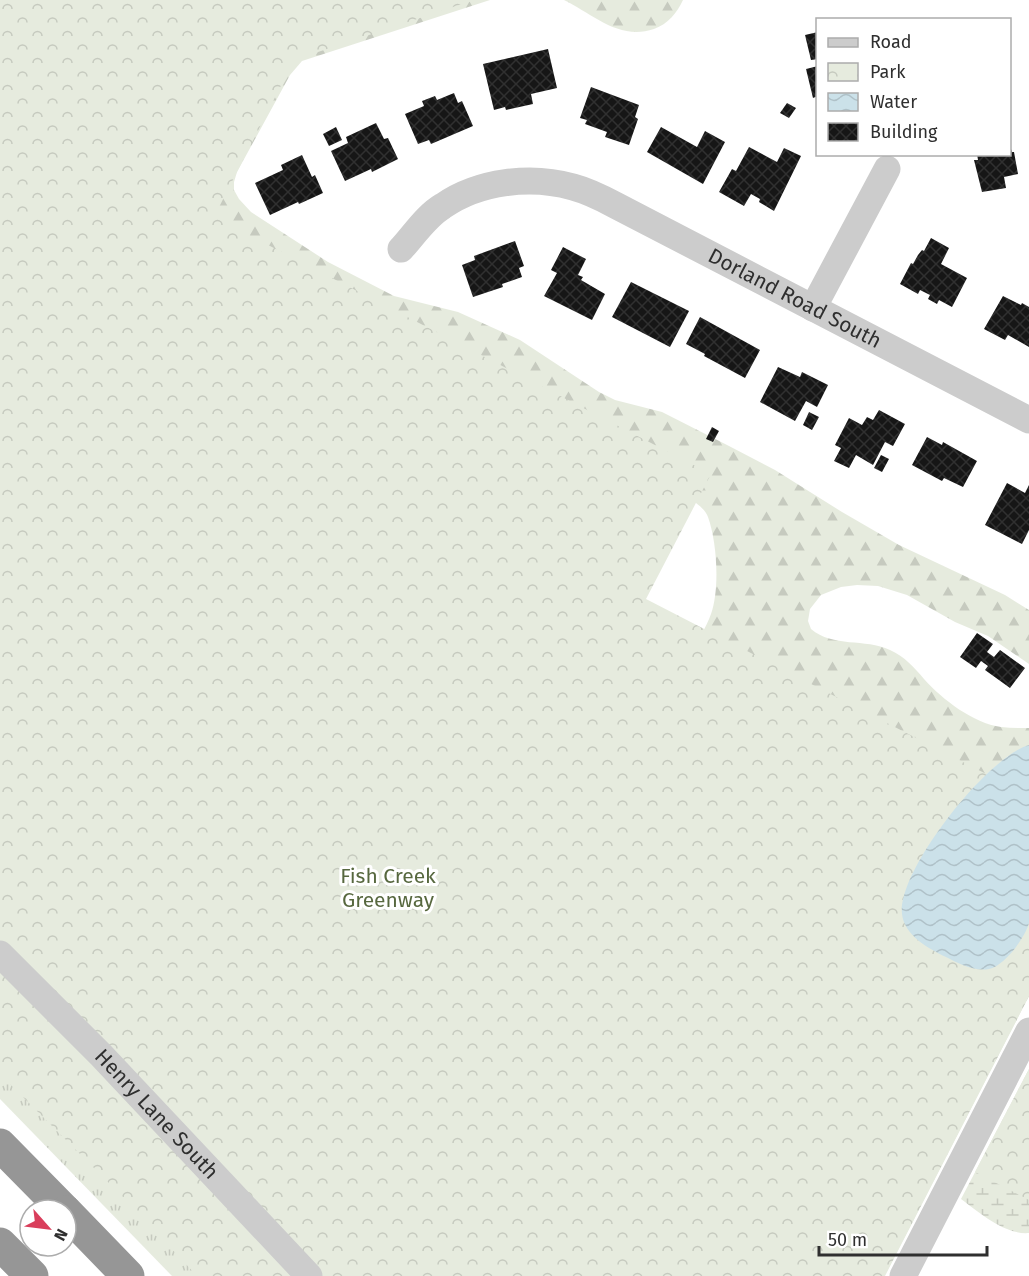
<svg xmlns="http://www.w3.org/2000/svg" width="1029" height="1276" font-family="'Fira Sans',sans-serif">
	<defs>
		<pattern id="grass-tufts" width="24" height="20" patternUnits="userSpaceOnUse" patternTransform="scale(1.5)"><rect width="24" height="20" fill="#e6ebde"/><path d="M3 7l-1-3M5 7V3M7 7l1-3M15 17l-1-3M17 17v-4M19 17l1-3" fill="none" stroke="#c6cabf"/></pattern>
		<pattern id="forest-firs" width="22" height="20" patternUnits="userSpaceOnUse" patternTransform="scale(1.5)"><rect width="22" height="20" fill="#e6ebde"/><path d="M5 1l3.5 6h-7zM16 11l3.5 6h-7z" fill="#c6cabf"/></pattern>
		<pattern id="wetland-marsh" width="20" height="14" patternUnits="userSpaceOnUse" patternTransform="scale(1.5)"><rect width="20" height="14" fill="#e6ebde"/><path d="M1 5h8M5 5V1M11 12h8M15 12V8" fill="none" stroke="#c6cabf"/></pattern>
		<pattern id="park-crowns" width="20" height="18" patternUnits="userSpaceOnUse" patternTransform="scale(1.5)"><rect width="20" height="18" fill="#e6ebde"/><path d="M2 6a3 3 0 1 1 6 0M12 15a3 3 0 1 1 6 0" fill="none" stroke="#c6cabf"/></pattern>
		<pattern id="water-waves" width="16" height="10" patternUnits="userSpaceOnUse" patternTransform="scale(1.5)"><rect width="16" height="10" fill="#cbe1e9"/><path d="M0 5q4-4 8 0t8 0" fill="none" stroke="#afc1c8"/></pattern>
		<pattern id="building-cross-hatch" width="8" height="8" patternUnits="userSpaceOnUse" patternTransform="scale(1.5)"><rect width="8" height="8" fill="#161616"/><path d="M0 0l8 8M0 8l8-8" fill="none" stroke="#303030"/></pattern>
	</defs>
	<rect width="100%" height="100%" fill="#fff"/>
	<!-- grass -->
	<path fill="url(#grass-tufts)" d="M0 971 293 1276H172L0 1099Z"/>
	<!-- forest -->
	<g fill="url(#forest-firs)">
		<path d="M0 0H490L302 61 290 75 237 172 234 182V190L239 199 251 212 328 262 394 296 458 312 520 340 599 392 615 400 662 412 729 446 775 470 842 512 899 545 1005 595 1029 610V664L988 636 955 622 907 595 878 586 857 585 841 587 821 595 810 609 808 621 811 629C833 648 865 638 890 650 905 657 914 667 924 679 943 700 973 723 1001 727 1010 728 1020 728 1029 728V745L1007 757 987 774 1029 996 887 1271 689 655C697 642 706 628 711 614 720 589 717 542 708 517 706 511 701 507 696 503L0 111Z"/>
		<path d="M564 0H683C677 13 668 24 654 29 619 41 593 14 564 0Z"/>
	</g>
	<!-- wetland -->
	<path fill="url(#wetland-marsh)" d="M1029 1069V1233C1005 1235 980 1213 961 1199Z"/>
	<!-- park -->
	<g fill="url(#park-crowns)">
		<path d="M0 0H474L294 60 214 217 711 474 646 599 1029 796V996L885 1276H197L128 1202 0 1074Z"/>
		<path d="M1029 1069V1200L975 1172Z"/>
	</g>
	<!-- water -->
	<path fill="url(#water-waves)" d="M1029 745C1029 787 1029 830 1029 873 1029 886 1029 911 1029 923 1025 938 1004 966 989 969 974 972 958 963 946 957 929 949 904 935 902 914 897 871 988 756 1029 745Z"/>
	<!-- building -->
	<g fill="url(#building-cross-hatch)">
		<path d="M818 32V59L811 60 805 35Z"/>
		<path d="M548 49 557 88 531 94 533 104 506 110 505 107 494 110 483 64Z"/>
		<path d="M818 66V96L813 98 806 69Z"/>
		<path d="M591 87 639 105 635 117 638 119 629 145 605 137 607 132 585 124 587 120 580 118Z"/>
		<path d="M454 93 458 103 462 101 473 126 431 144 429 140 418 144 405 114 424 106 422 101 435 96 437 100Z"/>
		<path d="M787 103 796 108 789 118 780 113Z"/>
		<path d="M376 123 384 139 388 138 398 159 372 172 371 169 345 181 331 151 348 143 346 137Z"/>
		<path d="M336 127 342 140 329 146 323 134Z"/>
		<path d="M661 127 697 147 705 131 725 142 703 184 647 152Z"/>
		<path d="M1010 146 1012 152H1014L1018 174 1004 177 1006 188 982 192 974 160H978L977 154H1010Z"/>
		<path d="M749 147 777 162 784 148 801 156 774 211 759 202 760 199 751 194 744 206 719 192 732 169 736 171Z"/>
		<path d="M302 155 312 177 315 175 323 193 299 204 298 202 270 215 255 183 283 170 281 165Z"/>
		<path d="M931 238 949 248 941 264 967 278 952 307 939 300 937 304 928 299 930 295 920 290 918 294 900 284 911 263 913 264 918 255 922 250 924 251Z"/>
		<path d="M515 241 524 266 519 268 522 277 502 284 503 287 473 297 462 265 475 260 474 256Z"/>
		<path d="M563 247 586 259 578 275 583 277 581 280 605 294 592 320 544 296 557 273 551 270Z"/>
		<path d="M631 282 689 311 670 347 612 317Z"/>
		<path d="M1003 296 1021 305 1022 303 1029 307V347L1008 335 1005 340 984 329Z"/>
		<path d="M700 317 760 350 745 378 704 356 705 354 686 344Z"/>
		<path d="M778 367 800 377 802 372 828 385 817 407 806 401 795 421 760 402Z"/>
		<path d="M879 410 905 424 893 446 885 442 873 465 856 455 849 468 834 461 841 448 835 445 849 418 862 425 867 417 873 420Z"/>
		<path d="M809 412 819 417 812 430 803 425Z"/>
		<path d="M712 427 719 431 713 442 706 439Z"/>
		<path d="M927 437 942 445 943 442 977 461 963 487 944 478 942 481 912 465Z"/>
		<path d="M881 455 889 459 882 472 874 468Z"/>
		<path d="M1007 483 1025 493 1029 485V530L1022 544 985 525Z"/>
		<path d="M977 633 993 644 987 652 994 657 1000 650 1025 668 1010 688 985 670 988 666 981 661 976 668 960 657Z"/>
	</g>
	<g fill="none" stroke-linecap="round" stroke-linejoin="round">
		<!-- minor -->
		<g stroke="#ccc" stroke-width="27">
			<path id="s1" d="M401 249C414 235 426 216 443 206 479 181 531 175 573 187 588 191 602 198 615 205L1029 420"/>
			<path d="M813 308 887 169"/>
			<path id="s2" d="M0 954 101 1055 309 1276"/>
			<path d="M903 1276 1029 1031"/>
		</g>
		<!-- highway -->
		<g stroke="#969696" stroke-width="33">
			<path d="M0 1145 64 1210"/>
			<path d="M66 1212 128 1276"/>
			<path d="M0 1244 32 1276"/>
		</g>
	</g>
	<g text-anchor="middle" stroke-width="6" stroke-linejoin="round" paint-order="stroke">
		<!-- street labels -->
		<g font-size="21" fill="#2f2f2f" stroke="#fff">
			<text dy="7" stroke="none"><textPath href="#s1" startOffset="444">Dorland Road South</textPath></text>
			<text dy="7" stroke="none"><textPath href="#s2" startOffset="224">Henry Lane South</textPath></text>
		</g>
		<!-- park labels -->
		<g font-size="21" fill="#57683f" stroke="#fff">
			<text x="388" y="883">Fish Creek<tspan x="388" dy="24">Greenway</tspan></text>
		</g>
	</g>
	<!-- legend -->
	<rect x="816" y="18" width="195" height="138" fill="#ffffff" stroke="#acacac" stroke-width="1.5"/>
	<rect x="828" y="38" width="30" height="9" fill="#cccccc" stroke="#acacac" stroke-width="1.5"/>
	<text x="870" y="48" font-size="18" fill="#2f2f2f">Road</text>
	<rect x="828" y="63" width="30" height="18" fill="url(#park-crowns)" stroke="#acacac" stroke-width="1.5"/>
	<text x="870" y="78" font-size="18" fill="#2f2f2f">Park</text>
	<rect x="828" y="93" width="30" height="18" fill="url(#water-waves)" stroke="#acacac" stroke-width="1.5"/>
	<text x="870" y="108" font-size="18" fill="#2f2f2f">Water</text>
	<rect x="828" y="123" width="30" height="18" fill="url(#building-cross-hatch)" stroke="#acacac" stroke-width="1.5"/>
	<text x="870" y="138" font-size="18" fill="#2f2f2f">Building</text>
	<!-- north arrow -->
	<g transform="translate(48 1228) rotate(118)"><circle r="28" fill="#ffffff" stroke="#acacac" stroke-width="1.5"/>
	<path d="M0-4.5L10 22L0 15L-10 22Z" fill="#d93e5b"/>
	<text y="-9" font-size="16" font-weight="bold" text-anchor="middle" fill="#2f2f2f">N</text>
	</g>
	<!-- scale -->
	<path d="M819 1246v9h168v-9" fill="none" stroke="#2f2f2f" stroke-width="3"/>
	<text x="828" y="1246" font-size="18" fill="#2f2f2f" stroke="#ffffff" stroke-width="4.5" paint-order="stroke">50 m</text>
</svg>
